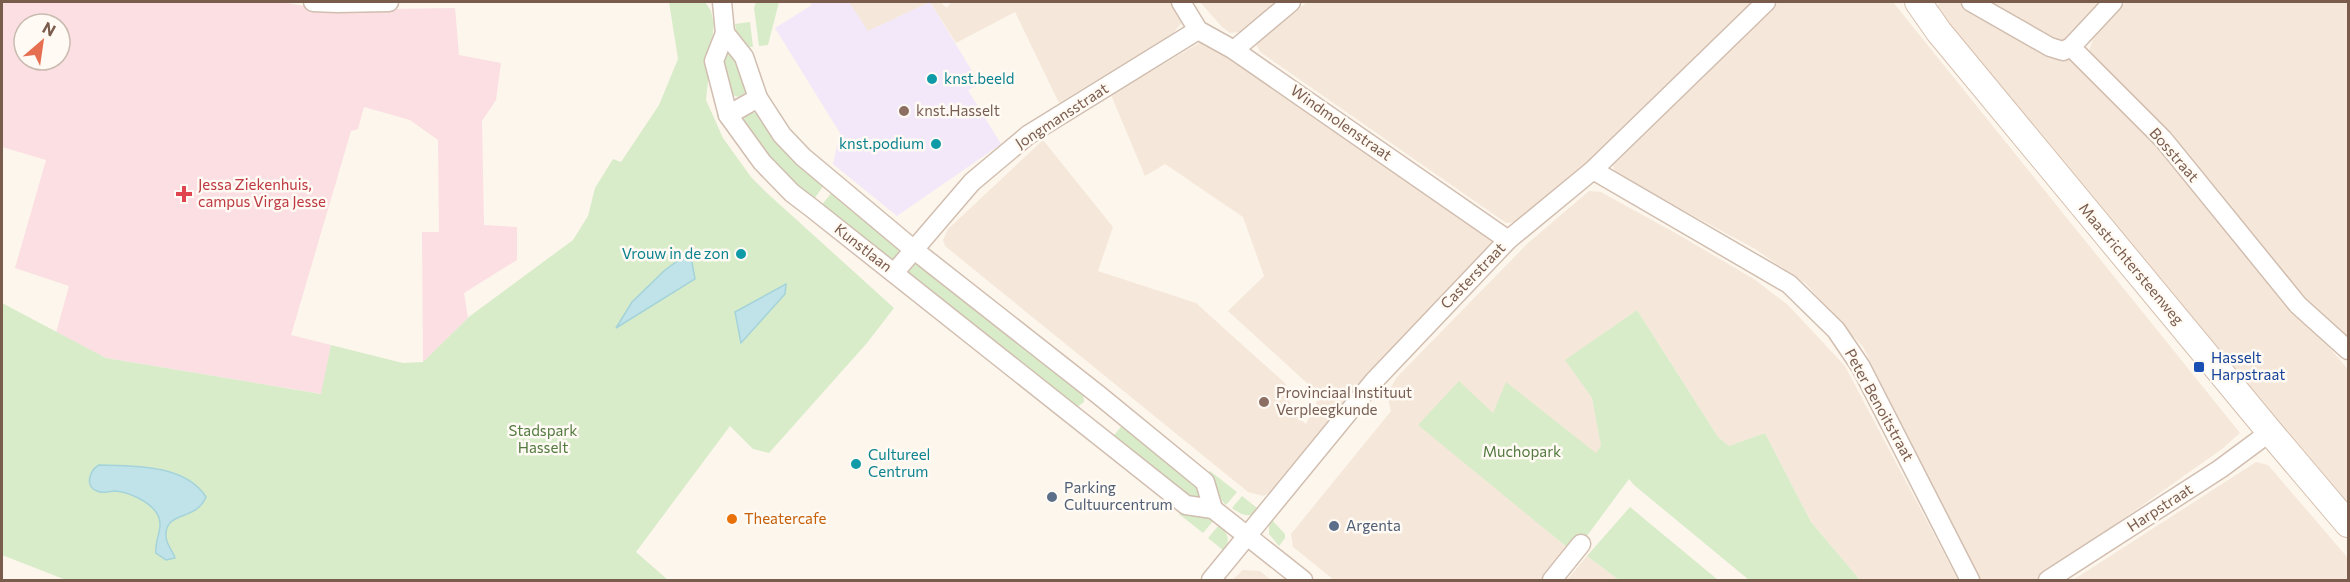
<svg xmlns="http://www.w3.org/2000/svg" width="2350" height="582" font-family="Commissioner,sans-serif">
	<rect width="100%" height="100%" fill="#fdf6ec"/>
	<!-- residential -->
	<g fill="#f5e8da">
		<path d="M849 2H943L942 4 947 8 951 2H1173L1186 18 1173 33 1059 103 1015 12 956 43 930 2 867 32Z"/>
		<path d="M1200 2H1276L1240 32 1230 33 1222 27Z"/>
		<path d="M1307 2H1757L1589 167 1519 222 1506 223 1260 52 1256 44Z"/>
		<path d="M1778 2H1893L2240 433 2222 449 2037 580H1979L1863 347 1806 284 1755 249 1620 176 1614 170 1613 165Z"/>
		<path d="M1940 2H1957L2052 55 2068 57 2153 139 2346 367 2348 371V504L1935 9Z"/>
		<path d="M1985 2H2104L2063 44Z"/>
		<path d="M2126 2H2348V337L2315 312 2098 66 2089 50 2095 35Z"/>
		<path d="M1201 42 1213 44 1496 239 1389 352 1270 492 1264 496 1248 492 945 246 943 240 948 229 1043 140 1113 227 1098 271 1196 303 1286 384 1292 412 1306 424 1320 395 1228 311 1264 276 1243 217 1165 164 1145 176 1111 95Z"/>
		<path d="M1589 191 1601 192 1679 235 1754 279 1788 305 1845 366 1958 580H1860L1811 522 1765 433 1729 446 1718 437 1637 310 1566 360 1592 398 1602 446 1541 526 1568 548 1543 580H1334L1293 547 1291 534 1391 411 1387 394 1397 377 1528 243Z"/>
		<path d="M2256 462 2268 465 2348 558V580H2073Z"/>
		<path d="M1587 556 1619 580H1567Z"/>
		<path d="M1243 570 1260 571 1271 580H1232Z"/>
	</g>
	<!-- education -->
	<path fill="#f3e8fa" d="M810 2H849L868 31 930 2 980 84 968 90 1001 144 897 216 833 164 840 133 775 28 812 5Z"/>
	<!-- medical -->
	<path fill="#fbdfe3" fill-rule="evenodd" d="M2 2H281L326 10 455 8 459 55 501 63 496 100 482 121 484 225 517 227V260L464 293 468 318 423 362 422 232H439L438 140 410 120 364 107 358 129 351 131 291 335 331 345 322 394 106 358 56 333 69 286 15 268 46 160 2 147ZM24 24H60V60H24Z"/>
	<!-- green -->
	<g fill="#d8ecc9">
		<path d="M669 2H705L711 11 714 23 706 100 723 138 751 177 767 193 894 308 867 343 769 453 753 449 730 426 636 552 668 580H66L2 555V303L106 358 321 394 331 345 403 363 423 362 470 316 573 240 588 216 595 188 613 159 621 162 659 105 678 59Z"/>
		<path d="M756 2H779L768 45 759 46 754 8Z"/>
		<path d="M750 22 753 47H749L736 32 735 24Z"/>
		<path d="M728 51 738 58 747 86 746 93 738 97 732 95 720 65 723 53Z"/>
		<path d="M750 113H756L762 117 824 185 812 202 766 156 742 120Z"/>
		<path d="M833 191 899 248C899 254 897 258 891 260L820 207Z"/>
		<path d="M918 263 1083 391 1084 402 1076 408 908 275C909 267 911 264 918 263Z"/>
		<path d="M1637 310 1718 437 1729 446 1765 433 1811 522 1860 580H1749L1634 485 1629 479 1581 544 1568 548 1418 425 1459 381 1493 413 1506 382 1596 453 1601 446 1592 398 1565 360Z"/>
		<path d="M1124 423 1199 483 1202 493C1198 499 1195 499 1188 498L1111 439Z"/>
		<path d="M1210 471 1237 492 1226 505C1217 498 1216 485 1206 475Z"/>
		<path d="M1242 496 1261 511C1249 518 1243 516 1232 508Z"/>
		<path d="M1630 507 1718 580H1619L1587 556Z"/>
		<path d="M1181 510C1191 518 1203 513 1213 521L1203 533 1179 514Z"/>
		<path d="M1271 519 1285 534V538L1279 546 1269 534V523Z"/>
		<path d="M1219 525C1228 532 1231 541 1224 551L1208 538Z"/>
	</g>
	<!-- water -->
	<g fill="#bfe3e8" stroke="#a5d3da" stroke-width="1.5">
		<path d="M690 252 695 279 616 328 632 302 665 270Z"/>
		<path d="M786 284 785 294 741 343 735 312Z"/>
		<path d="M99 465C133 466 185 464 206 497 196 522 164 510 166 537 167 546 173 551 175 558L166 560 156 553C154 539 166 526 156 512 148 501 129 492 115 491 109 491 102 494 97 491 84 486 90 470 99 465Z"/>
	</g>
	<g fill="none" stroke-linecap="round" stroke-linejoin="round">
		<!-- street casing -->
		<g stroke="#d1beb0" stroke-width="21">
			<g id="street">
				<path d="M313 2 337 3 389 2"/>
				<path d="M722 2 725 33 714 61 728 115 762 162 792 193 813 209 1186 505 1213 509 1303 580"/>
				<path d="M1181 2 1198 30 1234 50 1508 240"/>
				<path d="M1971 2 2050 47 2063 51 2071 47 2113 2"/>
				<path d="M725 33 744 57 758 98 782 135 803 157 913 249 1100 396 1205 482 1213 509"/>
				<path d="M2071 47 2163 139 2298 305 2348 350"/>
				<path d="M1234 50 1291 2"/>
				<path d="M728 115 758 98"/>
				<path d="M1593 170 1789 284 1836 330 1861 367 1970 580"/>
				<path d="M894 273 972 182 1028 135 1198 30"/>
				<path d="M1211 580 1374 381 1508 240 1593 170 1766 2"/>
				<path d="M1552 580 1581 544"/>
				<path d="M2048 580 2220 469 2270 432"/>
			</g>
		</g>
		<!-- secondary casing -->
		<g stroke="#d6c0b0" stroke-width="28">
			<path id="secondary" d="M1918 2 1939 32 2270 432 2348 524"/>
		</g>
		<!-- street -->
		<use href="#street" stroke="#fff" stroke-width="18"/>
		<!-- secondary -->
		<use href="#secondary" stroke="#fff" stroke-width="26"/>
	</g>
	<!-- markers -->
	<g fill="#0f9aa8" stroke="#fffaf3" stroke-width="2">
		<circle cx="932" cy="79" r="6"/>
		<circle cx="936" cy="144" r="6"/>
		<circle cx="741" cy="254" r="6"/>
		<circle cx="856" cy="464" r="6"/>
	</g>
	<g fill="#8d6e63" stroke="#fffaf3" stroke-width="2">
		<circle cx="904" cy="111" r="6"/>
		<circle cx="1264" cy="402" r="6"/>
	</g>
	<path fill="#e0444e" stroke="#fffaf3" stroke-width="2" d="M181 185h6v6h6v6h-6v6h-6v-6h-6v-6h6z"/>
	<rect fill="#1a4fb4" stroke="#fffaf3" stroke-width="2" x="2193" y="361" width="12" height="12" rx="3"/>
	<g fill="#5c6f8a" stroke="#fffaf3" stroke-width="2">
		<circle cx="1052" cy="497" r="6"/>
		<circle cx="1334" cy="526" r="6"/>
	</g>
	<circle fill="#e8710a" stroke="#fffaf3" stroke-width="2" cx="732" cy="519" r="6"/>
	<g text-anchor="middle" stroke-width="5" stroke-linejoin="round" paint-order="stroke">
		<!-- culture labels -->
		<g font-size="15" fill="#0d838f" stroke="#fffaf3" text-anchor="start">
			<text x="944" y="84">knst.beeld</text>
			<text x="924" y="149" text-anchor="end">knst.podium</text>
			<text x="729" y="259" text-anchor="end">Vrouw in de zon</text>
			<text x="868" y="460">Cultureel<tspan x="868" dy="17">Centrum</tspan></text>
		</g>
		<!-- education labels -->
		<g font-size="15" fill="#785e54" stroke="#fffaf3" text-anchor="start">
			<text x="916" y="116">knst.Hasselt</text>
			<text x="1276" y="398">Provinciaal Instituut<tspan x="1276" dy="17">Verpleegkunde</tspan></text>
		</g>
		<!-- street labels -->
		<g font-size="15" fill="#7a5c4d" stroke="#fffaf3">
			<text transform="translate(1062 116) rotate(-33)" y="5">Jongmansstraat</text>
			<text transform="translate(1341 123) rotate(35)" y="5">Windmolenstraat</text>
			<text transform="translate(2174 155) rotate(49)" y="5">Bosstraat</text>
			<text transform="translate(863 248) rotate(38)" y="5">Kunstlaan</text>
			<text transform="translate(2131 264) rotate(50)" y="5">Maastrichtersteenweg</text>
			<text transform="translate(1473 276) rotate(-46)" y="5">Casterstraat</text>
			<text transform="translate(1879 405) rotate(61)" y="5">Peter Benoitstraat</text>
			<text transform="translate(2160 508) rotate(-33)" y="5">Harpstraat</text>
		</g>
		<!-- health labels -->
		<g font-size="15" fill="#be3a42" stroke="#fffaf3" text-anchor="start">
			<text x="198" y="190">Jessa Ziekenhuis,<tspan x="198" dy="17">campus Virga Jesse</tspan></text>
		</g>
		<!-- transit labels -->
		<g font-size="15" fill="#164399" stroke="#fffaf3" text-anchor="start">
			<text x="2211" y="363">Hasselt<tspan x="2211" dy="17">Harpstraat</tspan></text>
		</g>
		<!-- park labels -->
		<g font-size="15" fill="#537a41" stroke="#fffaf3">
			<text x="543" y="436">Stadspark<tspan x="543" dy="17">Hasselt</tspan></text>
			<text x="1522" y="457">Muchopark</text>
		</g>
		<!-- service labels -->
		<g font-size="15" fill="#4e5e75" stroke="#fffaf3" text-anchor="start">
			<text x="1064" y="493">Parking<tspan x="1064" dy="17">Cultuurcentrum</tspan></text>
			<text x="1346" y="531">Argenta</text>
		</g>
		<!-- food labels -->
		<g font-size="15" fill="#c56008" stroke="#fffaf3" text-anchor="start">
			<text x="744" y="524">Theatercafe</text>
		</g>
	</g>
	<!-- border -->
	<rect width="2350" height="582" fill="none" stroke="#7a5c4d" stroke-width="6"/>
	<!-- north arrow -->
	<g transform="translate(42 42) rotate(29)"><circle r="28" fill="#fffaf3" stroke="#cabbb1" stroke-width="1.5"/>
	<path d="M0-4.5L10 22L0 15L-10 22Z" fill="#e76f51"/>
	<text y="-9" font-size="16" font-weight="bold" text-anchor="middle" fill="#7a5c4d">N</text>
	</g>
</svg>
